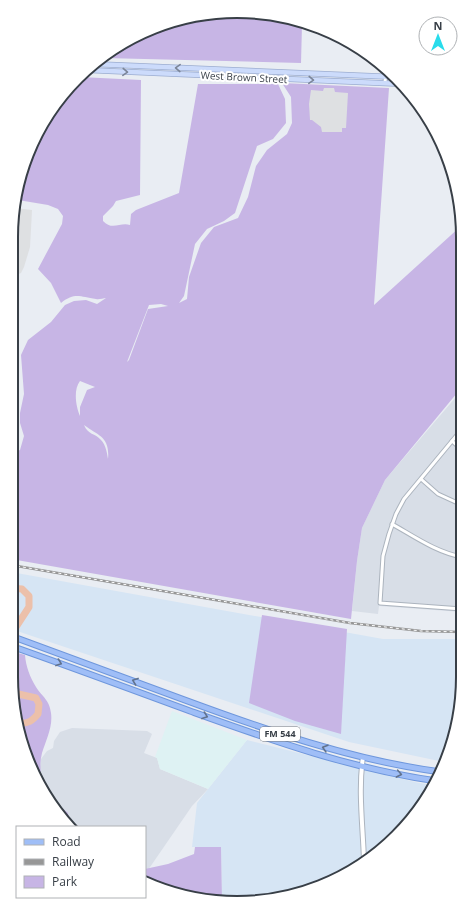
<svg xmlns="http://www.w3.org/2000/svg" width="474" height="914" font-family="'Open Sans',sans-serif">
	<rect width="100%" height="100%" fill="#e9edf3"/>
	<!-- residential -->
	<g fill="#d8dee7">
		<path d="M462 390V612L379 606 378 614 352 611 357 561 362 528 385 480Z"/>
		<path d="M72 728 147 731 152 734 144 753 157 758 160 769 208 789 192 806 148 870 145 869V827H71L70 826V821L55 802 50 800 43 786 40 767 41 759 47 751 53 748 54 741 60 732Z"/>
	</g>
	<!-- commercial -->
	<g fill="#d6e5f4">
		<path d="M11 572 383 639H462L463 692 444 762 349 742 11 629Z"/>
		<path d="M247 740 419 783 434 785 386 847 324 886 252 902 222 900 221 847H192L197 803Z"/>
	</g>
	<!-- medical -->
	<path fill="#def2f3" d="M172 711 247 740 208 789 160 769 157 758 155 757Z"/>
	<!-- green -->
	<g fill="#c7b5e5" fill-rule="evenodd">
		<path d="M252 12 302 25 301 63 104 58 165 23Z"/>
		<path d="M80 77 141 80 140 195 116 201 113 206 103 216V221C112 231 120 222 130 225L131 214 136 210 179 193 198 84H278L285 99 286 123 273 139 257 146 235 213 224 221 207 229 195 244 184 296 179 303 187 299 189 277 201 243 214 227 238 218 248 197 256 166 267 150 287 134 292 123 291 97 282 83 389 88 374 305 461 226 462 387 385 480 362 528 357 561 351 619 11 559V454L20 450 24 436 20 423V413L24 394 21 355 28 340 51 322 65 305 74 301 86 300 97 304 106 298C103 298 99 300 96 299 80 297 75 292 61 303L51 283 38 269 62 224 63 216 58 209 48 205 18 200 34 137ZM161 304 168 306 148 309 129 360 127 362 149 305ZM80 381 95 387 87 390 80 407V416C76 407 73 390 80 381ZM84 425C99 436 110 437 108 459 107 453 106 445 101 440 95 433 88 435 84 425Z"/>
		<path d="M262 615 347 629 341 734 295 721 249 703Z"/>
		<path d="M11 651 25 655C26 667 30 677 36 687 43 698 49 699 51 713 53 727 46 740 42 753 39 764 41 775 43 786L23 750 11 677Z"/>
		<path d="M50 800 55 802 68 813 70 826 58 815Z"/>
		<path d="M195 847H221L222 900 179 895 145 880V869L168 864 194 854Z"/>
	</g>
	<!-- parking -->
	<g fill="#dee0e2">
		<path d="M324 88H334L335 92 348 93 346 128H342V132H322L321 127 312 120H310L309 104 311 90 323 91Z"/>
		<path d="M15 208 32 210 31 229 30 247 24 267 21 273 14 276H11V222Z"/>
	</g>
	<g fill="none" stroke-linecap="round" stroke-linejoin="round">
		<!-- river -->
		<g stroke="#ecc0aa" stroke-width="7">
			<path d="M11 649 16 627 29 607V596L22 589 11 588"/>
			<path d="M14 693 36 698 39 704 38 714C32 721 28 724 19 723"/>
		</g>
		<!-- minor casing -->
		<g stroke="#acb4be" stroke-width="5">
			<g id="minor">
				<path d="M385 83 386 67"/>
				<path d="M462 429 404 499 396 514 389 534 383 556 380 603 462 609"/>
				<path d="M452 441 462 450"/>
				<path d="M421 479 438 494 462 505"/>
				<path d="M392 524C415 537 436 552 462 557"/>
			</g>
		</g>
		<!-- tertiary casing -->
		<g stroke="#acb4be" stroke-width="6">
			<path id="tertiary" d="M363 757C358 791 363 827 364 861"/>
		</g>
		<!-- secondary casing -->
		<g stroke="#9cadd0" stroke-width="6">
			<g id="secondary">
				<path d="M93 64 395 77"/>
				<path d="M86 70 402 84"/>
			</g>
		</g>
		<!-- primary casing -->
		<g stroke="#6f97dc" stroke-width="7">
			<g id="primary">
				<path d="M11 636C68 657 125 678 182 699 266 730 351 760 441 772"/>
				<path d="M11 646C71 667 130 689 190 711 271 740 351 769 437 781"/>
			</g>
		</g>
		<!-- minor -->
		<use href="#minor" stroke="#fff" stroke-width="3"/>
		<!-- tertiary -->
		<use href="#tertiary" stroke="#fff" stroke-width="4"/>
		<!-- secondary -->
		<use href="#secondary" stroke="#ccdbfb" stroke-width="4.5"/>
		<!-- primary -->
		<use href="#primary" stroke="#9fbef7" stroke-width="5"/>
		<!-- rail casing -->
		<g stroke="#979797" stroke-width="2.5">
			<path id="rail" d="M11 565 350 623 421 631 462 632"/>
		</g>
		<!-- rail -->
		<use href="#rail" stroke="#fff" stroke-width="1" stroke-dasharray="3" stroke-linecap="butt"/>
	</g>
	<!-- one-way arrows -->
	<defs><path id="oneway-chevron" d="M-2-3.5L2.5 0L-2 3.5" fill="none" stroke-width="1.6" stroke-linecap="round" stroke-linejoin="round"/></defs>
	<g stroke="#7b8598">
		<use href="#oneway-chevron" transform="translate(178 68) rotate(-178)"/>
		<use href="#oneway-chevron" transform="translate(125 72) rotate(3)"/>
		<use href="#oneway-chevron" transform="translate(311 80) rotate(3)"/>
	</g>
	<g stroke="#61728d">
		<use href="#oneway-chevron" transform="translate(59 663) rotate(20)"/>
		<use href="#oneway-chevron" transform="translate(135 681) rotate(-160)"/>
		<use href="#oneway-chevron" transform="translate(205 716) rotate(20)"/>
		<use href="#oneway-chevron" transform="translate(325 748) rotate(-164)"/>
		<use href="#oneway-chevron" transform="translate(399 774) rotate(11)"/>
	</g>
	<g text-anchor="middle" stroke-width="4" stroke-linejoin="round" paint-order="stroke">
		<!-- shield labels -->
		<rect fill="#fff" stroke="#74797e" stroke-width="1" x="260" y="727" width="40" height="14" rx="3"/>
		<g font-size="9" font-weight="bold" fill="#383f47">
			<text x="280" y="737">FM 544</text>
		</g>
		<!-- street labels -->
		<g font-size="10" fill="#383f47" stroke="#fff">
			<text transform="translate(244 77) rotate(3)" y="4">West Brown Street</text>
		</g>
	</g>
	<!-- crop -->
	<path d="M0 0H474V914H0ZM237 18H237A219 219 0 0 1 456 237V677A219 219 0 0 1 237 896H237A219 219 0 0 1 18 677V237A219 219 0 0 1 237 18Z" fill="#fff" fill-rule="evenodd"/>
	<path fill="none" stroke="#383f47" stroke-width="2" d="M237 18H237A219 219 0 0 1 456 237V677A219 219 0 0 1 237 896H237A219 219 0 0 1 18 677V237A219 219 0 0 1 237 18Z"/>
	<!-- legend -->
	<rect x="16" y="826" width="130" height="72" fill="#ffffff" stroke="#afb2b5"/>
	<rect x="24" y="839" width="20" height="6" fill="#9fbef7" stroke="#afb2b5"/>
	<text x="52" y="846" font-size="12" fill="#383f47">Road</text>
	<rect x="24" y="859" width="20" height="6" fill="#979797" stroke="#afb2b5"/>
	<text x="52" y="866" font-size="12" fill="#383f47">Railway</text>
	<rect x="24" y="876" width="20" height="12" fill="#c7b5e5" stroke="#afb2b5"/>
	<text x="52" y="886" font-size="12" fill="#383f47">Park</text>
	<!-- north arrow -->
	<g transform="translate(438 36)"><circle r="19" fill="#ffffff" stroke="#afb2b5"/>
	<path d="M0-3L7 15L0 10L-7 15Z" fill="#29dceb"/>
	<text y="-6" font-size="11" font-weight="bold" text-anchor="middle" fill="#383f47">N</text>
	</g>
</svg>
